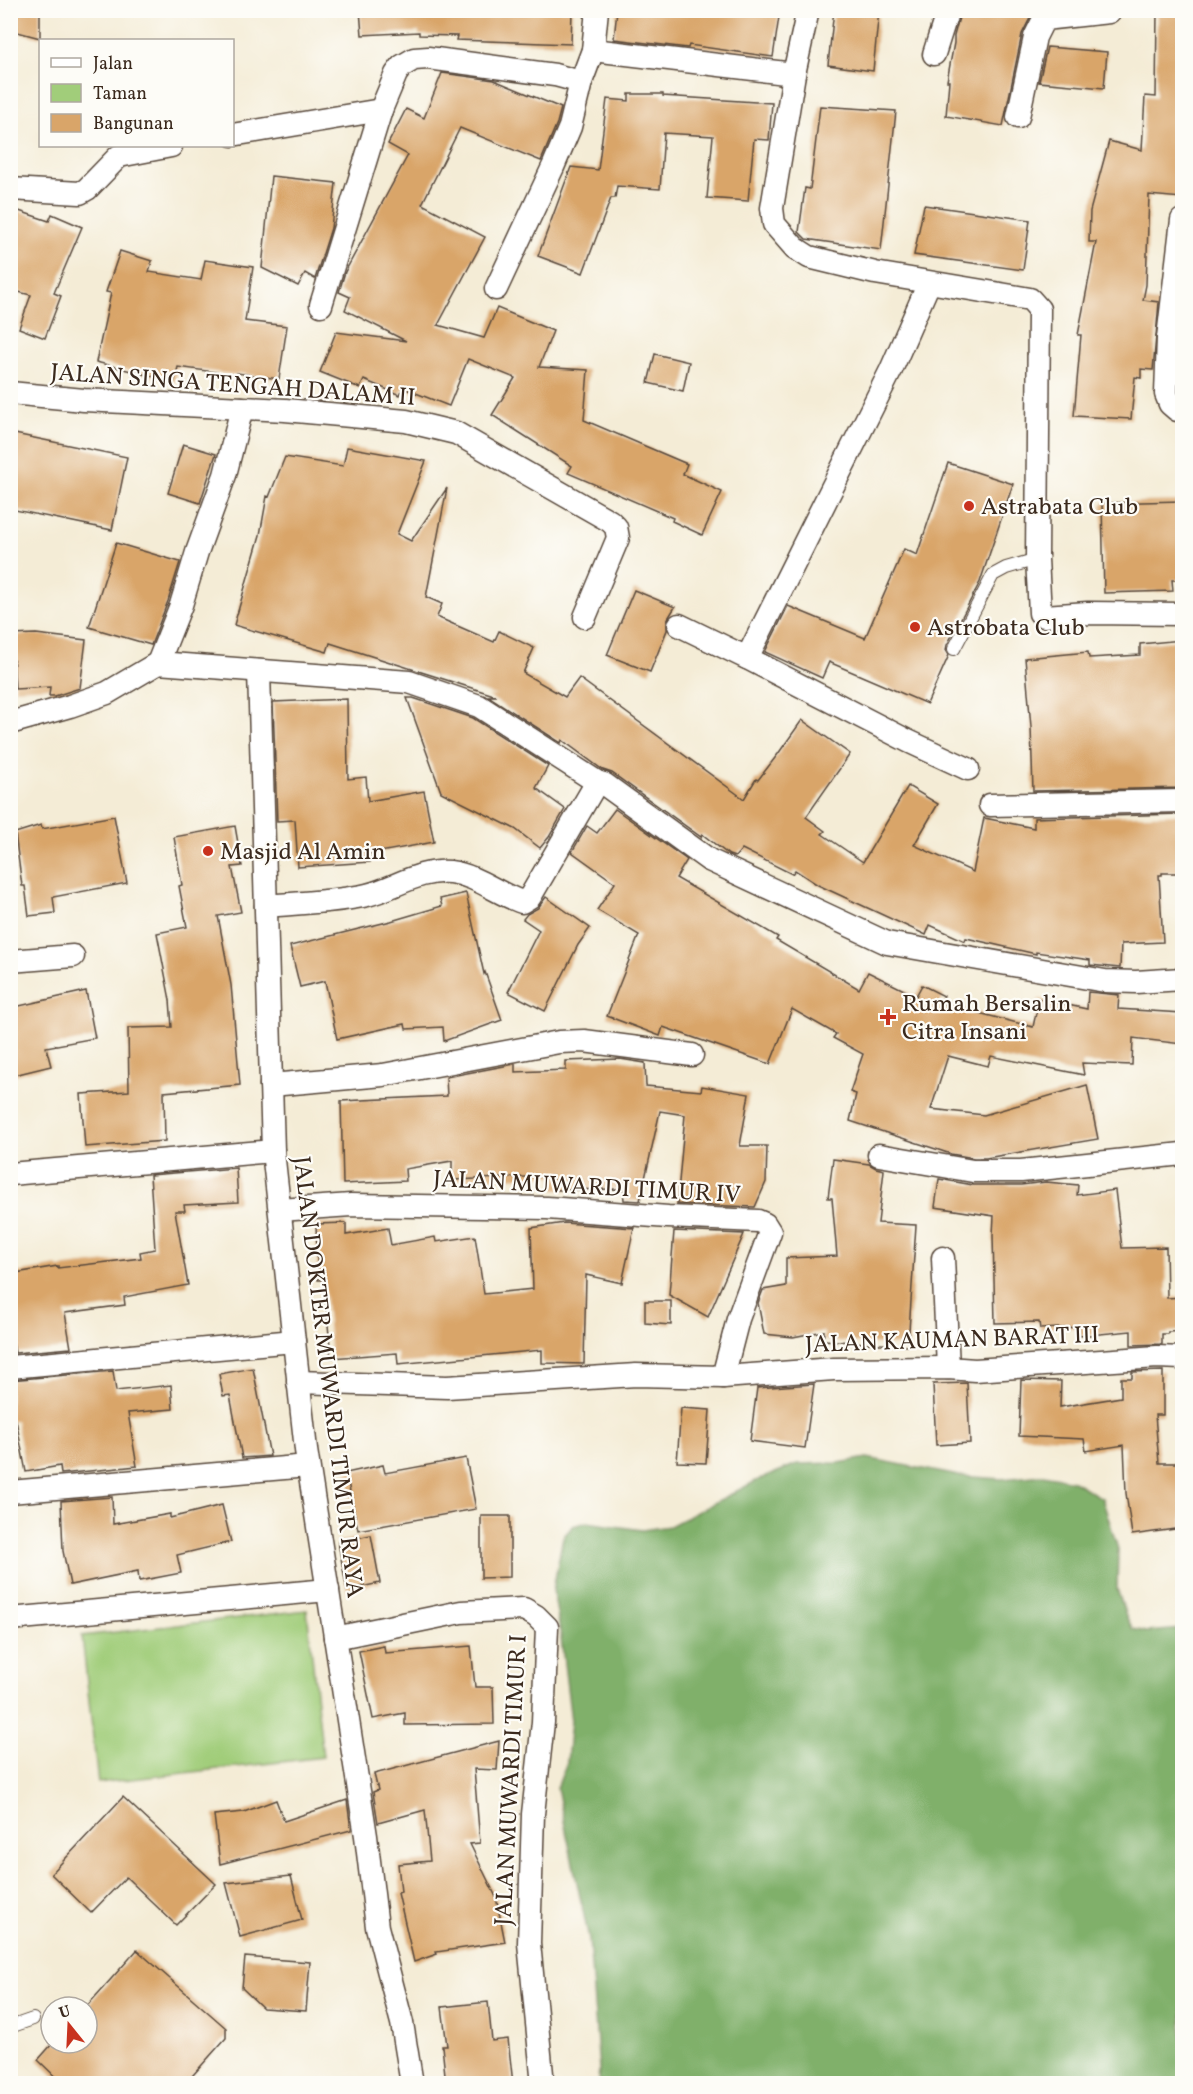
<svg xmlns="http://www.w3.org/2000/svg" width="1193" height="2094" font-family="Vollkorn,serif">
	<rect width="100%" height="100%" fill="#fdfcf7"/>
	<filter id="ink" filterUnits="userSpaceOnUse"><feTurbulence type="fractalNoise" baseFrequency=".0167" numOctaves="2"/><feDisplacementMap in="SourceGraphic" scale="12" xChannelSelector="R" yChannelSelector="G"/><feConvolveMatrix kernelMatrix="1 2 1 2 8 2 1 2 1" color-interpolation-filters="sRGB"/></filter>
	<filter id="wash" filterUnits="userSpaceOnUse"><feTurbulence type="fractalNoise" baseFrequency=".008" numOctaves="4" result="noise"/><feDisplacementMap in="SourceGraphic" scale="24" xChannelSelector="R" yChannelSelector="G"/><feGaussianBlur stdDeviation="1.35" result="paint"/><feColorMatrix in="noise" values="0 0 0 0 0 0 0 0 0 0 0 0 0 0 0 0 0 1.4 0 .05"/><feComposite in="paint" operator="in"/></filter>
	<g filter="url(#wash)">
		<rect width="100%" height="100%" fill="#f4ecd6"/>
		<!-- green -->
		<path fill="#a1cd7a" stroke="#6e7c4c" stroke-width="1.5" d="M307 1610 323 1757 98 1783 82 1636Z"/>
		<!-- forest -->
		<path fill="#80b06a" stroke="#5e6d44" stroke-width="1.5" d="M867 1458 959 1476 1002 1479 1044 1475 1073 1481 1102 1498 1118 1549 1117 1589 1126 1616 1133 1629 1147 1632 1182 1629V2083H598L599 2069 589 1939 557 1788 567 1762 571 1721 560 1630 553 1590 563 1537 573 1526 587 1522 642 1530 670 1526 756 1481 797 1464 839 1463Z"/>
		<g id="blocks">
			<!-- building -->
			<g fill="#d9a569">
				<path d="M10 10H40V38L10 30Z"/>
				<path d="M360 10H572L571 44 456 40 457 36 419 35V32L362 35Z"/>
				<path d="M617 10H780L773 57 689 45 688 48 614 39Z"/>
				<path d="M834 10H879L873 71 828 65Z"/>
				<path d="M961 10H1034L1022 34 1003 126 946 116 949 81H947L954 43V36Z"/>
				<path d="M1157 10H1182V198L1149 195 1146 285 1143 300 1159 302 1153 370 1141 369V378L1135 377 1131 419 1074 416 1081 335H1078L1096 242H1089L1090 211 1109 141 1142 150 1145 96 1156 97Z"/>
				<path d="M1047 47 1107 52 1104 88 1039 82Z"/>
				<path d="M442 73 494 80 561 108 557 123 541 161 460 128 422 204 485 237 438 325 484 338 497 308 553 331 539 367 588 370 584 420 687 464 683 474 722 492 702 535 672 521 673 518 568 473 572 466 492 415 515 378 468 359 449 406 403 388 400 395 364 380 360 388 320 372 336 332 406 341 345 310 350 297 339 292 345 272 408 155 388 144 406 109 424 118Z"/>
				<path d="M629 94H663V96L772 103 769 140 754 139 748 201 707 198 713 136 664 133 660 189 617 186 615 198H611L583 273 538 256 571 167 598 170 607 99 629 101Z"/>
				<path d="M820 106 896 111 881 250 806 239 799 232 805 188 810 189Z"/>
				<path d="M271 176 336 183 331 228 315 279 305 273 298 286 262 268Z"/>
				<path d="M924 205 1030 220 1023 270 914 255Z"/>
				<path d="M10 208 49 221 52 214 82 227 54 293 61 296 45 338 19 328 31 295 10 290Z"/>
				<path d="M120 251 152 261 149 272 201 280 205 260 253 267 245 321 287 326 279 379 237 373 236 375 178 367 174 382 96 362 111 293 106 292Z"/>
				<path d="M655 354 689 362 683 391 648 383Z"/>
				<path d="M10 433 127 457 112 530 10 509Z"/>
				<path d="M183 444 216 454 200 503 168 493Z"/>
				<path d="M347 447 426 461 397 534 411 541 447 488 426 597 442 604 437 617 494 642 499 631 534 648 523 673 565 697 579 678 744 799 756 779 758 780 778 754 802 720 850 754 806 817 825 831 822 834 863 862 908 786 938 804 914 845 973 872 984 818 1034 828V818L1182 814V873H1162V875H1159L1163 942 1121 944 1120 968 1090 965V960L1036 952V954L966 938 965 941 930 925 926 935 818 885 795 870 792 874 742 849 735 857 729 855 702 834 701 837 612 773 603 770 562 740 561 743 488 696H497L330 643 327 652 234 625 260 535 267 496 269 497 285 457 343 466Z"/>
				<path d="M948 463 1013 484 980 582 947 645 946 650 949 655 927 704 829 662 822 678 765 652 788 606 865 638 904 549 917 555Z"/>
				<path d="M1182 501V580H1172L1173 591 1104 593 1102 503Z"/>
				<path d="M116 543 180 562 168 601 151 645 89 627Z"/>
				<path d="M634 590 675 607 667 620V630L650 672 607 655Z"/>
				<path d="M36 634 86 640 80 688 55 696H49L50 687 15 689 12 635Z"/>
				<path d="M1182 640V788L1033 791 1031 727 1025 658 1088 652 1089 658 1140 655V644Z"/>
				<path d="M407 698H413L473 718 548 766 536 788 565 809 549 837 540 848 515 829 441 792Z"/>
				<path d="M347 699 348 779 366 777 368 801 424 791 434 842 369 854 370 862 298 867 295 820 277 821 273 702Z"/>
				<path d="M615 809 687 860 676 878 778 937 776 940 859 989 868 972 916 996 922 985 944 996 940 1003 1033 1027 1039 999 1087 1009 1088 992 1119 995 1118 1009 1182 1013V1044L1133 1038 1132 1065 1082 1063 1084 1075 991 1056 988 1066 948 1056 931 1109 984 1115 1087 1085 1098 1139 986 1158H974L951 1154 850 1121 856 1094 850 1092 863 1054 833 1038 836 1034 792 1009 770 1064 663 1027 660 1036 607 1016 639 935 597 910 615 883 572 852 587 826 597 833Z"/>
				<path d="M114 816 127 883 53 897 55 913 29 916 25 886H22L15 833 41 825 42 829Z"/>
				<path d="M235 826 242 866 232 867 241 912 218 916 231 985 240 1085 164 1092 165 1141 85 1147 81 1094 129 1091 128 1028 172 1027 170 1000 157 933 187 927 179 886 182 885 174 837Z"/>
				<path d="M466 893 484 974 485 972 502 1020 444 1041 443 1027 406 1029 405 1024 337 1039 325 981 300 987 290 946 391 921 442 906 440 899Z"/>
				<path d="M546 897 590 928 578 945 545 1011 508 992 539 930 523 919 527 914 538 908Z"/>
				<path d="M86 991 95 1038 46 1047 51 1066 10 1076V1008Z"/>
				<path d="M620 1059 645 1063 646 1086 701 1091 702 1086 749 1094 740 1146H767L766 1182 755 1207 677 1204 685 1115 660 1111 640 1201 624 1200 623 1189 554 1190 552 1176 452 1180V1161L405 1169 406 1181 343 1184 341 1101 447 1096 446 1077 515 1064V1072L566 1070V1061Z"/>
				<path d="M833 1159 869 1164 876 1168 884 1170 878 1223 916 1225 908 1346 823 1340 824 1331 793 1337 764 1334 758 1303 763 1290 786 1286V1258L837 1256 832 1198H828Z"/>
				<path d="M236 1168 238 1202 184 1205 185 1211H175L188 1285 124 1297 125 1305 65 1313 71 1348 15 1353 10 1327V1274L58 1266V1268L141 1258 140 1252 155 1249 150 1175Z"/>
				<path d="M939 1179 973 1185H1021L1046 1182 1078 1185 1077 1195 1115 1190 1122 1248 1166 1247 1167 1298 1182 1297V1331L1168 1332V1334H1162V1344L1131 1345V1331L1079 1336V1327L1040 1329 1039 1322 995 1323 993 1235 994 1216 935 1207Z"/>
				<path d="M346 1223V1235L388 1228 391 1245 435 1237 436 1242 475 1236 484 1294 533 1289 531 1228 564 1223 634 1228 622 1283 586 1275 584 1364 542 1363V1350L398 1364 397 1353 331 1358 324 1280H318L316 1224Z"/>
				<path d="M674 1231 744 1234 708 1317 669 1295Z"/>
				<path d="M645 1301H671V1325L645 1323Z"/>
				<path d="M253 1368 270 1456 242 1458 230 1395 223 1396 219 1374Z"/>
				<path d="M113 1371 116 1391 171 1385 173 1409 128 1413 137 1466 61 1474 60 1466 26 1472 16 1420 10 1421V1380Z"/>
				<path d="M1163 1371V1415H1155L1159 1463H1182V1528L1132 1535 1126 1493 1124 1445 1086 1451 1084 1439 1019 1436 1021 1380 1061 1381 1060 1407 1121 1397V1378H1132V1372Z"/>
				<path d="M967 1383 970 1443 936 1445 933 1384Z"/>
				<path d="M814 1384 805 1448 750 1441 757 1388Z"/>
				<path d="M681 1408 710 1410 706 1463 677 1462Z"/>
				<path d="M466 1458 476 1509 358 1530 346 1473 383 1465 385 1473Z"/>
				<path d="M112 1497 113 1524 170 1514V1518L222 1505 231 1542 177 1555 181 1573 139 1581 138 1571 70 1585 63 1551 61 1501Z"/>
				<path d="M481 1516H510V1577L481 1578Z"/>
				<path d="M371 1535 380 1583 347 1590 338 1542Z"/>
				<path d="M384 1646 385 1653 471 1646 475 1687H493L494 1724 405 1725V1713L373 1719 359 1651Z"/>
				<path d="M499 1741 497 1770 474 1769 480 1843 470 1844 496 1897 505 1942 436 1952 437 1954 414 1962 398 1893 401 1892 398 1864 430 1861 425 1810 378 1823 373 1792 378 1790 374 1774Z"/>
				<path d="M123 1797 216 1884 176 1925 126 1877 91 1913 51 1874Z"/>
				<path d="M276 1800 284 1821 347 1800 351 1830 220 1864 214 1815 244 1812Z"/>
				<path d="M291 1876 302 1920 240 1937 226 1883Z"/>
				<path d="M137 1950 226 2028V2038L185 2084H63L38 2060 53 2043H87L86 2007Z"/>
				<path d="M245 1957 310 1962 306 2011 263 2008 242 1988Z"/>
				<path d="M488 2002 492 2041 508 2039 513 2084H446L442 2046H447L442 2007Z"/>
			</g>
		</g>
	</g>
	<g filter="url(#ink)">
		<use href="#blocks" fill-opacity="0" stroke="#57473a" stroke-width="1.5"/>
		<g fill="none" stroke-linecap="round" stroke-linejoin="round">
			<!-- lane casing -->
			<g stroke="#57473a" stroke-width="14">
				<g id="lane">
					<path d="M954 649 993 575 1006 568 1037 559"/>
					<path d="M10 2027 33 2019"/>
				</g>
			</g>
			<!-- street casing -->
			<g stroke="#57473a" stroke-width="25">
				<g id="street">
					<path d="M593 50 794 74 808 10"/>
					<path d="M934 54 948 10"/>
					<path d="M794 74 772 208 774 224 795 248 809 257 875 273 1030 299 1039 309 1037 559 1040 613 1044 616 1088 613 1182 614"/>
					<path d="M1018 117 1035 37 1044 19 1109 12 1111 10"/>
					<path d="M232 135 381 110"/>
					<path d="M10 189 80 193 87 189 119 156 171 146"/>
					<path d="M1182 220 1168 338 1166 394 1170 404 1177 410H1182"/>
					<path d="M929 283 891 370 747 658 908 741 968 769"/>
					<path d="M496 289 553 167 570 127 581 82 593 50 597 10"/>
					<path d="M321 305 381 110 396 74 402 66 414 59 428 58 555 75 581 82"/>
					<path d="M10 393 84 400 285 410 406 421 456 433 610 521 616 527 618 538 585 617"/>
					<path d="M679 625 747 658"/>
					<path d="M158 663 181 605 197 552 225 475 242 408"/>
					<path d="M259 671 273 1151 306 1450 366 1836 377 1927 402 2023 412 2084"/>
					<path d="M10 723 70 706 107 693 158 663 409 682 479 706 597 782 604 784 709 860 887 943 1105 981 1136 982 1182 979"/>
					<path d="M990 805 1182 801"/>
					<path d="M266 906C297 903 337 902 367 895 395 888 420 869 450 872 476 875 498 894 522 902L530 897 597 782"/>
					<path d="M10 961 73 956"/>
					<path d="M271 1085 383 1075 559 1042 584 1041 692 1055"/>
					<path d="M879 1155 973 1171H1021L1182 1154"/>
					<path d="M10 1174 273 1151"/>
					<path d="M280 1210 351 1205 547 1208 668 1217 758 1221 765 1224 770 1232 738 1319 723 1377"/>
					<path d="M943 1258 948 1368"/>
					<path d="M10 1367 294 1341"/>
					<path d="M298 1382 447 1387 636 1375 723 1377 834 1369 948 1368 975 1370 1157 1357 1182 1358"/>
					<path d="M10 1492 308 1466"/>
					<path d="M10 1619 328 1590"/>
					<path d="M335 1638 461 1612 524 1609 536 1616 547 1627 543 1722 533 1814 529 1943 543 2084"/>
				</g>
			</g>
			<!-- lane -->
			<use href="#lane" stroke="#fff" stroke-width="12"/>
			<!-- street -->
			<use href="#street" stroke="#fff" stroke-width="22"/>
		</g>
	</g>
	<!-- markers -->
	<g fill="#c8321e" stroke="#fdfcf7" stroke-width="2">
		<circle cx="969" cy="506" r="6"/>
		<circle cx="915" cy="627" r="6"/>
		<circle cx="208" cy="851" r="6"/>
		<path d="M885 1008h6v6h6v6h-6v6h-6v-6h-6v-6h6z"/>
	</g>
	<g text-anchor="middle" stroke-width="4.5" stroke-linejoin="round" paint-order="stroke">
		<!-- street labels -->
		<g font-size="24" fill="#3b2a1e" stroke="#fdfcf7">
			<text transform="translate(233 384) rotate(4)" y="8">JALAN SINGA TENGAH DALAM II</text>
			<text transform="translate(587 1186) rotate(3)" y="8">JALAN MUWARDI TIMUR IV</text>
			<text transform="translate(952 1339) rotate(-2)" y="8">JALAN KAUMAN BARAT III</text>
			<text transform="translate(329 1377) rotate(83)" y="8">JALAN DOKTER MUWARDI TIMUR RAYA</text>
			<text transform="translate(510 1780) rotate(-87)" y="8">JALAN MUWARDI TIMUR I</text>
		</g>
		<!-- poi labels -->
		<g font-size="24" fill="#3b2a1e" stroke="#fdfcf7" text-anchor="start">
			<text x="981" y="514">Astrabata Club</text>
			<text x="927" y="635">Astrobata Club</text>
			<text x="220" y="859">Masjid Al Amin</text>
			<text x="902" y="1011">Rumah Bersalin<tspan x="902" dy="28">Citra Insani</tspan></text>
		</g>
	</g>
	<!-- margin -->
	<rect width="1193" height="2094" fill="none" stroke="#fdfcf7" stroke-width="36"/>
	<!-- legend -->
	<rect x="39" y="39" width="195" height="108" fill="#fdfcf7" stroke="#afa8a0" stroke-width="1.5"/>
	<rect x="51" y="58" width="30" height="9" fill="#ffffff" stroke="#afa8a0" stroke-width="1.5"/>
	<text x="93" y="69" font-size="18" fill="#3b2a1e">Jalan</text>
	<rect x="51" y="84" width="30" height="18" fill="#a1cd7a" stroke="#afa8a0" stroke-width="1.5"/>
	<text x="93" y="99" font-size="18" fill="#3b2a1e">Taman</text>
	<rect x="51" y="114" width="30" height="18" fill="#d9a569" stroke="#afa8a0" stroke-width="1.5"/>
	<text x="93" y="129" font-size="18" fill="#3b2a1e">Bangunan</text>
	<!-- north arrow -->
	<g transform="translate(69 2025) rotate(342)"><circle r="28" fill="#fdfcf7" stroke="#afa8a0" stroke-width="1.5"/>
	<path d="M0-4.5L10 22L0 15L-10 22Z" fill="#c8321e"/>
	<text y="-9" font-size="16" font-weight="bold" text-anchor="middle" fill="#3b2a1e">U</text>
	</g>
</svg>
